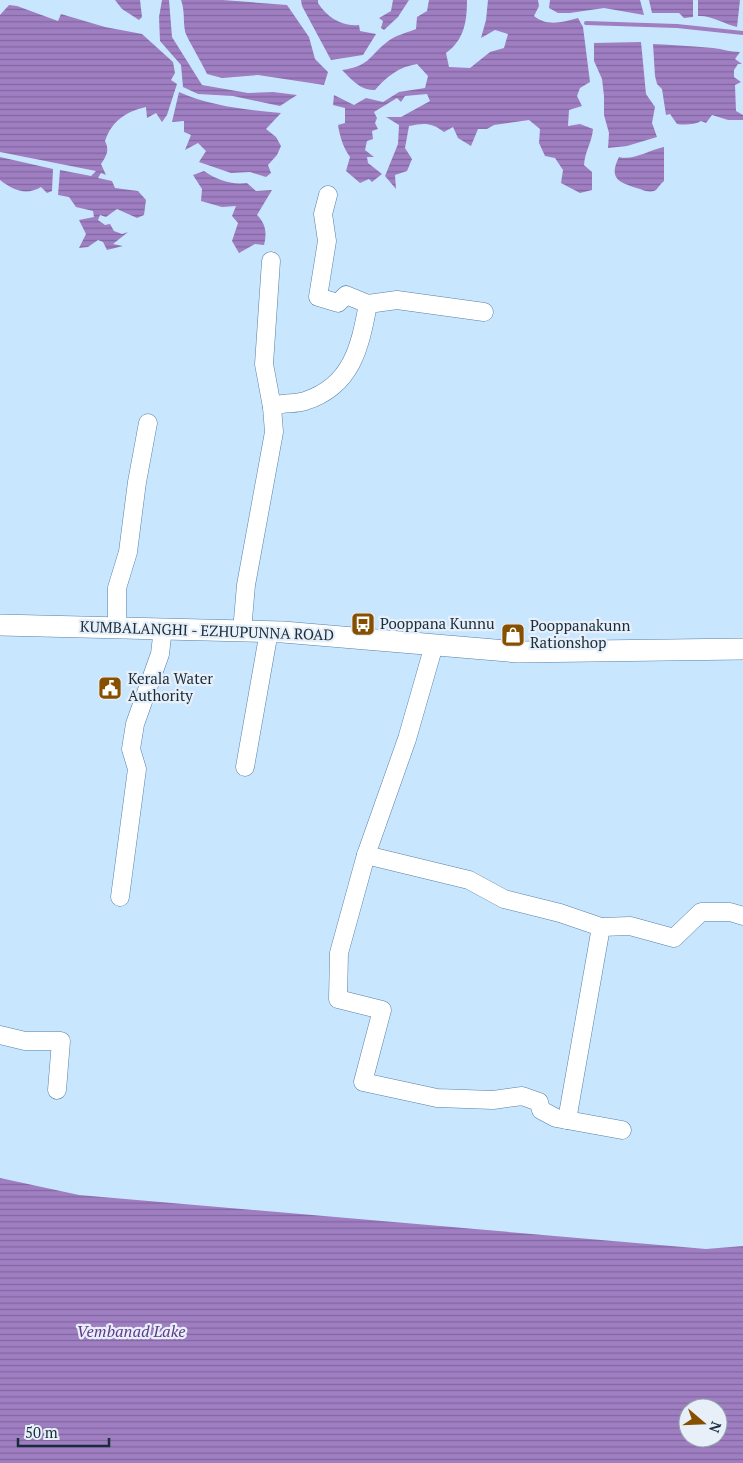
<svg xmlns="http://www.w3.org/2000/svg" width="743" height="1463" font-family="'PT Serif',serif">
	<defs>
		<pattern id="water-rules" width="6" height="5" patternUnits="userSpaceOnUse" patternTransform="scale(1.25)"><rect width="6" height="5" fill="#9f7ec2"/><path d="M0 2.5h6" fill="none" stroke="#81679f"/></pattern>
	</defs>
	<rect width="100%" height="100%" fill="#c9e6ff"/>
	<!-- water -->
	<g fill="url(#water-rules)" fill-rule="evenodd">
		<path d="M115 0H140L142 17 139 20 122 9Z"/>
		<path d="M162 0H169L172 37 202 85 248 93 273 92 297 95 280 106 233 96 198 94 183 87 181 65 160 41 159 17Z"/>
		<path d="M181 0H223L287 5 309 37 315 59 328 72 324 85 258 75 222 78 207 74C204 66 185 35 185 31 183 20 185 11 181 0Z"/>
		<path d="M301 0H318V3C327 17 342 27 359 25L360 31 376 34 363 55 331 60 302 6Z"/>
		<path d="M393 0H409L398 17 384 30 381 28 383 21 379 18 391 11Z"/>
		<path d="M429 0H467C467 22 464 40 446 53L449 67 470 68 490 52 504 48 508 34 495 30 481 38 486 20 488 0H538L539 6 534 16C548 27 562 22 578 18L583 27 590 82 580 88 577 96 582 106 569 110 568 126 580 124 593 129C592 142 585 151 584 165L592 172V190L580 193 561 183 563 170 555 158 545 156 539 143 540 129 529 120 494 125 487 129H478L471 146 458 138 453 127 444 132C431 122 424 123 409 126L405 148 412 159 407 171 395 175 396 189 385 176 398 144 399 125 386 117H401L430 101 427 94 405 96 401 102 397 98 374 112 377 118 375 123 378 129 372 131 373 139 367 141 365 150 374 157H367L368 163 382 174 372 182 369 179 360 183 346 171 350 157C343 147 340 137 338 125L345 123V108L333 105 334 95 354 105 366 98 383 102 399 92 425 88 428 76 417 64C399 67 387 76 375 90 361 91 352 80 342 70 370 66 368 57 387 42 396 35 406 33 416 29L417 17 427 11Z"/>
		<path d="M550 0H640L644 15 604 8 570 13H558L549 8Z"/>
		<path d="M649 0H693V17L684 18 679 13H652Z"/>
		<path d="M698 0H740L737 27C725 24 710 15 698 16Z"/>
		<path d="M9 5 17 6 58 21 61 14 105 27 142 34 173 62 175 73 171 80 177 84 167 115 162 122 156 113 147 118 146 107C125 112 112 121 105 141 110 151 106 156 101 164L106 175 101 173 98 178 112 181 115 188 138 191 146 200 144 215 137 218 117 209 106 217 100 215 98 220 105 225 110 224 114 231 122 234 128 232 113 244 123 246 107 250 103 242 98 240 88 247 79 248 86 234 79 220 94 217 93 211 76 207 69 197 58 195 60 170 91 176 96 171 0 152V15Z"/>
		<path d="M641 42 646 94 655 107 652 123 657 137 627 146 608 148 609 133 604 115V96L602 79 594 61V43Z"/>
		<path d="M653 44C673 45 693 46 713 48 723 49 730 52 740 52L735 59 742 64H738L734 70V77L741 82 735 85 736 111 743 115V120H728L712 115 706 123 701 121C695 125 684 125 677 124L670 114 666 115 662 89 657 84 655 76Z"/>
		<path d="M179 92C210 106 247 110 281 113L266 129 276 137 281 146 277 155 268 165 271 173 266 177 250 172 231 173 199 162 206 151 198 143 185 150 191 135 184 132V121L172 122Z"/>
		<path d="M664 147V181C661 183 658 188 656 190 650 193 645 191 640 189 622 183 607 181 619 157 633 161 649 150 664 147Z"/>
		<path d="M0 157 53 169 52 191 47 193 41 187C26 196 13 190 0 180Z"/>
		<path d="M204 171C217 180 231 185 247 183L256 191 272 190 257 215C266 224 267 233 264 245L255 244 239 253 232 241 238 223 232 216 236 206 222 207 201 201 202 189 193 175Z"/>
		<path d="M0 1178 79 1195 706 1249 743 1246V1463H0ZM688 1408H718V1438H688Z"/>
	</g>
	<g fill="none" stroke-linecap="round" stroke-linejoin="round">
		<!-- stream -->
		<path stroke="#9f7ec2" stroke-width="4" d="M586 23 677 26 743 33"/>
		<!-- minor casing -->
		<g stroke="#5581a7" stroke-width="19">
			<g id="minor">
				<path d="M328 195 323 214 327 241 318 297 338 303 346 295 368 304"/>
				<path d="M271 261 264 364 272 407"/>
				<path d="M117 627V588L128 552 137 482 148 423"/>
				<path d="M242 631 246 585 274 432 272 407C283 401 294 405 305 401 352 386 360 347 368 304L397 300 484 312"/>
				<path d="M434 645 407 739 366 855 469 880 504 899 560 913 601 927 630 926 674 938 701 912H730L743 916"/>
				<path d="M245 767 269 631"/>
				<path d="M366 855 339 953 338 999 382 1010 363 1082 437 1098 493 1100 522 1096 539 1102 541 1110 556 1118 622 1130"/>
				<path d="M120 897 137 769 131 749 135 724 160 654 163 628"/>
				<path d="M0 1035 25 1041H61L57 1090"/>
				<path d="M567 1120 601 927"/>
			</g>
		</g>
		<!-- major casing -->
		<g stroke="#5581a7" stroke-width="22">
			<path id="major" d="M0 625 283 632 518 652 743 649"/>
		</g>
		<!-- minor -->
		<use href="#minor" stroke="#fff" stroke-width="18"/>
		<!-- major -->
		<use href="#major" stroke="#fff" stroke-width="21"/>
	</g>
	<!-- icons -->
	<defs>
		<g id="bus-square" transform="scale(1.25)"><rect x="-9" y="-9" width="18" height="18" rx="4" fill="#874f00" stroke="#e7f0f9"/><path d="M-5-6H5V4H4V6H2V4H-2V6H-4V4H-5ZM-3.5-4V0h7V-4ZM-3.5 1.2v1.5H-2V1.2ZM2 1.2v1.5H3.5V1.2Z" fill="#fff"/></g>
		<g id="shop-square" transform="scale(1.25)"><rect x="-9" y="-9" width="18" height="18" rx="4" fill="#874f00" stroke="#e7f0f9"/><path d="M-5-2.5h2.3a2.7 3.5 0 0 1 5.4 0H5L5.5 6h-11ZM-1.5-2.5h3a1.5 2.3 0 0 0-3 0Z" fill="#fff"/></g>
		<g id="civic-square" transform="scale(1.25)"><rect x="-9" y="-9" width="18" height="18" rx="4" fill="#874f00" stroke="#e7f0f9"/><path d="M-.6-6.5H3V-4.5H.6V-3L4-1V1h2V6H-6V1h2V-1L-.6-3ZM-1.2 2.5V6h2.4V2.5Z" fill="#fff"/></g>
	</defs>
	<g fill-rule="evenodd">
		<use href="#bus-square" x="363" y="624"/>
		<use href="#shop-square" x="513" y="635"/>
		<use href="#civic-square" x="110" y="688"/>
	</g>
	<g text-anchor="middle" stroke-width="4.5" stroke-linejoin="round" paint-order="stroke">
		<!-- poi labels -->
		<g font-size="15" fill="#1a2c3c" stroke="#e7f0f9" text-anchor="start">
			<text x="380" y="629">Pooppana Kunnu</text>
			<text x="530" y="631">Pooppanakunn<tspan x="530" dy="17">Rationshop</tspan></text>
			<text x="128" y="684">Kerala Water<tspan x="128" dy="17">Authority</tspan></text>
		</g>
		<!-- street labels -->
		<g font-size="15" fill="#1a2c3c" stroke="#e7f0f9">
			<text transform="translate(207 631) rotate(2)" y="5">KUMBALANGHI - EZHUPUNNA ROAD</text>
		</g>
		<!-- water labels -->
		<g font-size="16" font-style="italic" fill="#63388b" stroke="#e7f0f9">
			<text x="131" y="1337">Vembanad Lake</text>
		</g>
	</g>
	<!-- north arrow -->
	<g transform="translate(703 1423) rotate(109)"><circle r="24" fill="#e7f0f9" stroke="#95a2ad"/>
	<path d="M0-4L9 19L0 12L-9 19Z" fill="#874f00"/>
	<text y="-8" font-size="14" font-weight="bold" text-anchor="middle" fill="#1a2c3c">N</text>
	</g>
	<!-- scale -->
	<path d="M18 1438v8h91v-8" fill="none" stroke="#1a2c3c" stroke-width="2.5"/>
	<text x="25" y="1438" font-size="15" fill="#1a2c3c" stroke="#e7f0f9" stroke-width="4" paint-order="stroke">50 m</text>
</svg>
